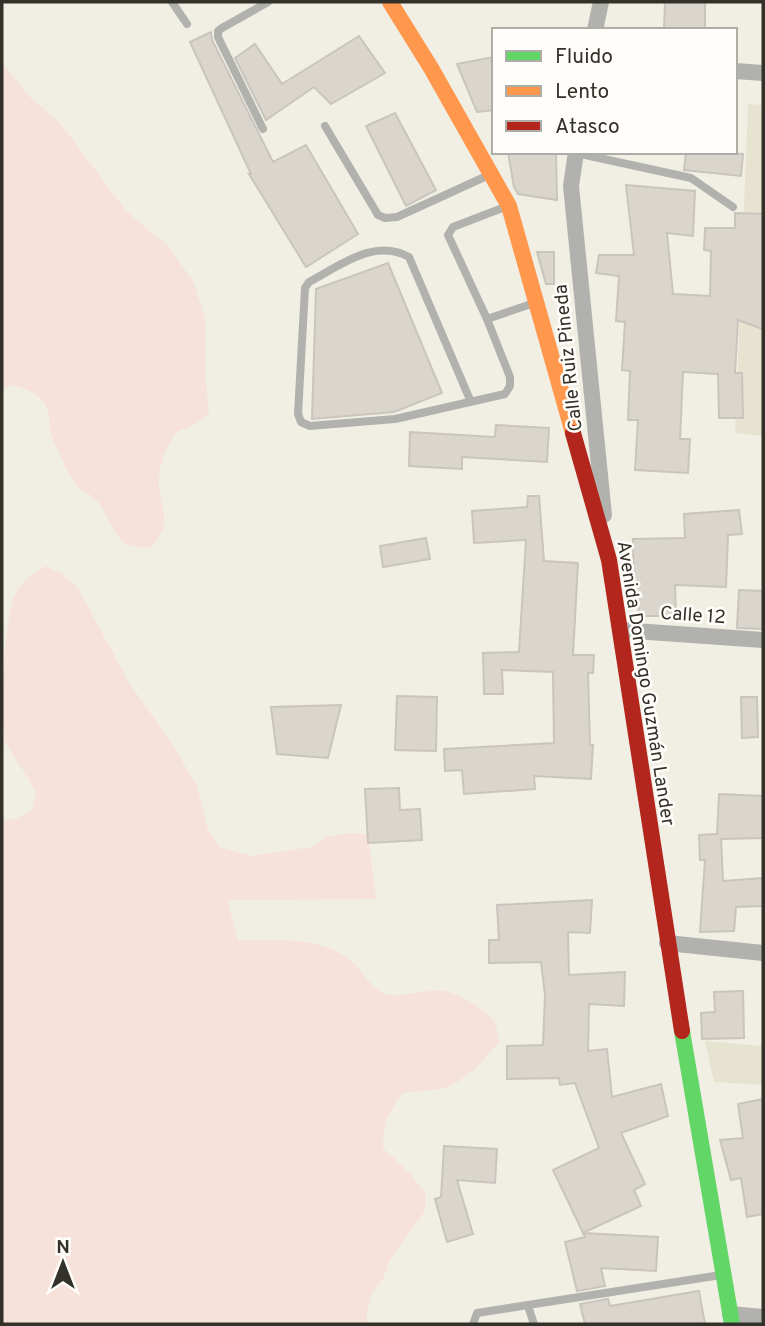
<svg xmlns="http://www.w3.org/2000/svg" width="765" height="1326" font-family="Overpass,sans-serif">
	<rect width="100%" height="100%" fill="#f1eee4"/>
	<!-- built -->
	<g fill="#e7e3d1">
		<path d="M748 104 763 105V436L735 433Z"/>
		<path d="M705 1041 763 1046V1085L714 1082Z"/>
	</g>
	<!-- green -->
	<g fill="#f7e2da">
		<path d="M2 63 31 98 60 123 126 211 169 247 193 281 205 318V375L209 413 194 425 176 432C166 448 158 465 159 484 160 514 174 518 152 547 112 552 115 522 96 500 91 494 83 492 78 487 69 477 59 452 53 439 47 426 53 409 41 399 34 391 22 387 12 385L2 390Z"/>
		<path d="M46 566 62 574 78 588 128 681 175 749 197 786 208 830 220 847 252 856 311 847 328 837 349 833 368 835 376 899 227 900 238 940C277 941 325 935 356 965 366 975 371 990 386 994 406 999 426 988 444 991 458 993 487 1010 494 1021 497 1027 498 1036 499 1042 483 1060 467 1081 443 1088 430 1091 416 1091 403 1093 388 1111 383 1124 383 1148L413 1177 425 1193V1211L390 1259 384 1277 372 1293 367 1312V1324H2V820L15 819 32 811 36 792C27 774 13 758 5 741 0 718 4 619 15 595 21 581 33 574 46 566Z"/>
	</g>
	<!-- building -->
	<g fill="#dad6ce" stroke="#c9c5be" stroke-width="2">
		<path d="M665 2H705V30H664Z"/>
		<path d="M211 32 212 40 273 162 306 145 358 234 306 267 249 174H251L190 42Z"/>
		<path d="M359 36 385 73 331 104 314 87 266 120 235 58 255 44 282 84Z"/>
		<path d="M494 57V110L477 112 457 64Z"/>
		<path d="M395 113 436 190 406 206 366 126Z"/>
		<path d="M508 152H556L557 200 518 194 514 187Z"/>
		<path d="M686 152 743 154 741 176 684 170Z"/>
		<path d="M626 185 695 191 693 236 667 233 673 294 710 296 711 251 704 250 705 228H735V213L763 214V329L738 320 735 373H742L743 418H719L718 374 683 372 680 439H690L688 473 635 470 638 420H628L630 371 622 370 625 322 616 321 619 276 596 273 599 255H634Z"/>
		<path d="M537 252H554V284H546Z"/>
		<path d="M388 263 442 393 394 412 312 419 316 289Z"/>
		<path d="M496 425 549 428 547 462 462 457V469L409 466 410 432 495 437Z"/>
		<path d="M528 496H539L544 561 578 563 573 655H594L593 673H588L590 745H593L591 779 534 776 535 789 464 794 462 770 445 771 444 749 554 743 553 672 502 670 503 694H484L483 653 519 652 526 540 474 543 472 511 527 507Z"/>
		<path d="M739 510 742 534 728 535 726 587 675 585 676 616H639L638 599H634L633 539 685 538 684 514Z"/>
		<path d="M426 538 430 559 383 567 380 546Z"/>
		<path d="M739 590 763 591V629L737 628Z"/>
		<path d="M397 696 437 697 436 751 395 750Z"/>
		<path d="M741 697H757L758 737 742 738Z"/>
		<path d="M341 705 328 758 277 754 271 707Z"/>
		<path d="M399 788 400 810 420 809 422 840 368 843 365 789Z"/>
		<path d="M719 794 763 796V838L721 839 723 881 763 878V906L736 907 734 931 700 932 705 860H700L699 835 717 834Z"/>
		<path d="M592 900 590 933 568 932 569 975 625 972 624 1006 589 1004 588 1051 607 1049 612 1097 661 1084 668 1116 621 1133 645 1184 634 1190 641 1206 583 1233 553 1170 599 1148 575 1083 560 1085 559 1078 507 1079V1046L543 1045 545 995 541 962 489 963V940H499L497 905Z"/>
		<path d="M743 991 744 1038 702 1039 701 1013 715 1012 714 992Z"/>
		<path d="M763 1099V1214L747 1217 741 1178 731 1180 720 1140 743 1138 738 1104Z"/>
		<path d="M444 1146 497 1149 495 1183 457 1180 473 1234 447 1242 435 1199 441 1197Z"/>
		<path d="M583 1233 658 1237 656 1271 601 1268 605 1286 577 1291 565 1242 585 1237Z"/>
		<path d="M699 1291 705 1324H585L580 1304 608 1299 610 1306Z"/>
	</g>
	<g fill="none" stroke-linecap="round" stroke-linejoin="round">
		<!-- lane -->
		<g stroke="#b1b2ae" stroke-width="8">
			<path d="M172 2 187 24"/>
			<path d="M325 126 378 215 385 218 397 217 489 175"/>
			<path d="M263 129 218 37V31L222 28 268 2"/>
			<path d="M576 153 691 178 733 207"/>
			<path d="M487 319 534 303"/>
			<path d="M471 402 409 257C374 238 341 265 309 282L305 288 298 414 301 422 310 426 395 419 505 394 510 386V377L487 319 448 235 453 227 505 207"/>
			<path d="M528 1306 534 1324"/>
			<path d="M473 1324 477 1313 721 1275"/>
		</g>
		<!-- street -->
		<g stroke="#b1b2ae" stroke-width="16">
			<path d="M595 30 601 2"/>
			<path d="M735 71 763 73"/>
			<path d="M576 152 571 186 604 515"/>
			<path d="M620 630 763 640"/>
			<path d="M667 943 763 953"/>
			<path d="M730 1314 763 1317"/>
		</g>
		<!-- fast -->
		<path stroke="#63d668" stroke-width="16" d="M682 1031 732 1324"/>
		<!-- slow -->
		<path stroke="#ff974d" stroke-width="16" d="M390 2 431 68 509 206 573 433"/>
		<!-- jam -->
		<path stroke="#b3261e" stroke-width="16" d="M573 433 609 560 682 1031"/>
	</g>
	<g text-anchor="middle" stroke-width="5" stroke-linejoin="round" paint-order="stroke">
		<!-- street labels -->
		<g font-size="19" fill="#32312a" stroke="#fffefa">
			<text transform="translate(567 358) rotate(-96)" y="7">Calle Ruiz Pineda</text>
			<text transform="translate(693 614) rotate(4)" y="7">Calle 12</text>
			<text transform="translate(647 683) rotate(81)" y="7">Avenida Domingo Guzmán Lander</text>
		</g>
	</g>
	<!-- border -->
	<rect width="765" height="1326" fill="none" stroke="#32312a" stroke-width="7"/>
	<!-- legend -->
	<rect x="492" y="28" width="245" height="126" fill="#fffefa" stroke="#adaca7" stroke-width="2"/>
	<rect x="506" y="51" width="35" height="10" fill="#63d668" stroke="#adaca7" stroke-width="2"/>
	<text x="555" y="63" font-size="21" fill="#32312a">Fluido</text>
	<rect x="506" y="86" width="35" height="10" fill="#ff974d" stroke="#adaca7" stroke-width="2"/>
	<text x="555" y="98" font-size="21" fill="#32312a">Lento</text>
	<rect x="506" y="121" width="35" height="10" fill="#b3261e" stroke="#adaca7" stroke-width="2"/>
	<text x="555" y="133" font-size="21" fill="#32312a">Atasco</text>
	<!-- north arrow -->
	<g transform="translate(63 1263)" stroke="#fffefa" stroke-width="5" paint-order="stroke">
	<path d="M0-5L12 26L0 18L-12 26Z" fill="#32312a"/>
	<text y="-10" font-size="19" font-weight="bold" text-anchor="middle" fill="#32312a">N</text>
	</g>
</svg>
